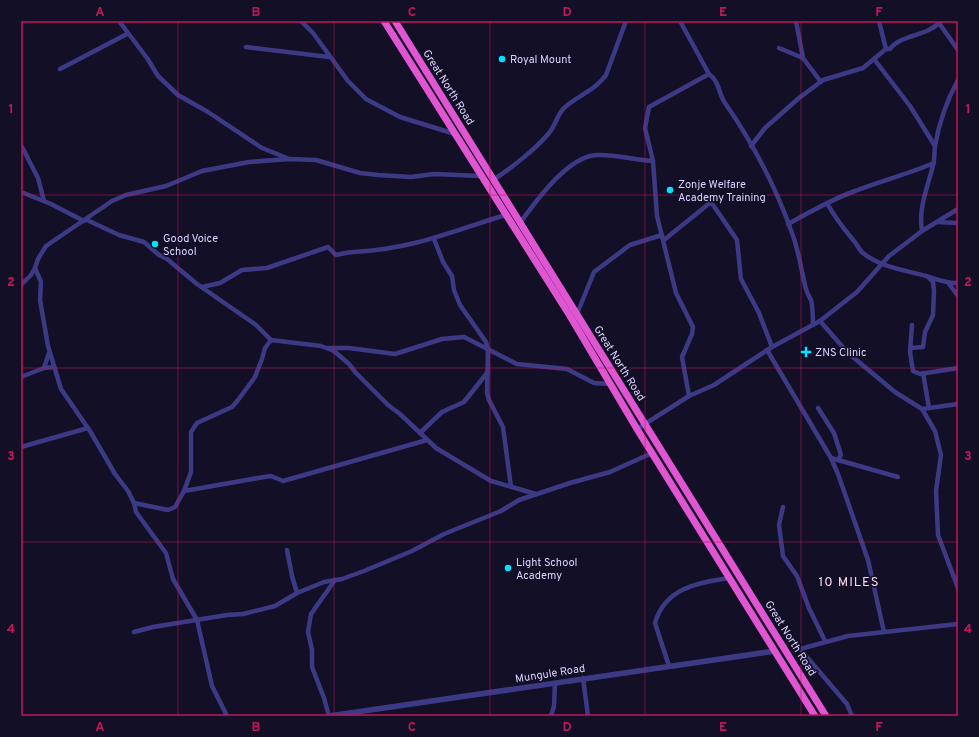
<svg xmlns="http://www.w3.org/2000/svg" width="979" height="737" font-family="Overpass,sans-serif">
	<rect width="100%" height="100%" fill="#130f26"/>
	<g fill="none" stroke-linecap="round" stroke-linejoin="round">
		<!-- minor -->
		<g stroke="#3d3a85" stroke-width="4.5">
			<path d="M119 21 147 58 158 76 178 95 208 112 262 148 287 158"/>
			<path d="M301 21 313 33 348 81 366 99 400 117 455 134"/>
			<path d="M680 21 709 74C720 82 718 93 725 103 752 142 776 187 792 233 799 251 801 270 806 289 807 293 809 296 811 300 813 308 813 317 813 325"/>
			<path d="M796 21 803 58"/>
			<path d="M879 21 886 49"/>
			<path d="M939 23 958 50"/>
			<path d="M246 47 329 57"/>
			<path d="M779 48 803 58 821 82"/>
			<path d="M874 59 910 106 935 146"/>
			<path d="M60 69 127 34"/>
			<path d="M21 145 38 178 44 201"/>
			<path d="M751 146 765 128 799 98 823 80 863 68 886 49H890C901 34 927 37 941 21"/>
			<path d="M493 180C510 169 536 149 549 133 555 126 557 116 563 109 576 96 595 91 606 75L626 21"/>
			<path d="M21 192 51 204 84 221"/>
			<path d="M827 203C835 218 843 228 854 241 857 244 859 250 863 253 880 267 905 270 926 276 936 279 947 284 958 283"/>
			<path d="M87 220 119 235 144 242 159 255 167 259 197 284 256 325 271 340 321 346 334 351 349 364 356 373 388 405 400 414 436 448 491 481 536 494"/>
			<path d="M937 222 958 223"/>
			<path d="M520 223C536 201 568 156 597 155 615 154 634 160 653 161"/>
			<path d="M788 224C810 212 832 199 855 191 881 181 908 174 934 163"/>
			<path d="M922 231C918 208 928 187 933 165 935 159 934 153 935 146 939 123 947 100 958 80"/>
			<path d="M434 239 443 262 452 276 454 290 460 305 486 342 488 349 487 393 489 400 503 427 511 487"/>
			<path d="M664 240 711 202 737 240 741 279 759 313 772 347"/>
			<path d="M949 284 958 296"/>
			<path d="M21 285 31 275 35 268"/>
			<path d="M202 287 220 283 242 270 267 268 328 247 336 255C342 254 348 252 354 252 412 249 451 232 505 215"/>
			<path d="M577 314 594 272 630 245 662 235"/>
			<path d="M820 321 848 353 895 392 922 409 935 431 941 455 936 491 938 535 958 588"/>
			<path d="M912 325 910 352 913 371 920 374 958 368"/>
			<path d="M328 348H349L395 354 442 339 464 337 517 364 567 369 594 383 610 384"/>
			<path d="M910 348 923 347 925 332 933 315 934 291 933 282 929 278"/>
			<path d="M767 350 831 458 838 474 868 560 884 632"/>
			<path d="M44 368 49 353"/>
			<path d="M923 373 929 408"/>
			<path d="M21 377 44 368 54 367"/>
			<path d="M689 396 682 357 692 334 693 327 676 293 657 216 653 161 645 128 649 107 709 74"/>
			<path d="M818 408 834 433 841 455 838 460"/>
			<path d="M922 409 958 404"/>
			<path d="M637 429 689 396 714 385 772 347 820 321 857 292 889 256 922 231 958 209"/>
			<path d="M420 433 442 412 464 402 487 373"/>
			<path d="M21 447 88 428"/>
			<path d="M831 458 898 477"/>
			<path d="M184 491 264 477 271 476 283 481 427 440"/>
			<path d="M134 503 168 510 175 507 184 491 191 472V432L197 423 232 407 238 400 255 377 262 359 265 348 271 340"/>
			<path d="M783 507 779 525 783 556 797 576 809 608 825 641"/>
			<path d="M287 550 292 576 297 593"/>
			<path d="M134 632 153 627 227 615 243 614 275 606 297 593 324 582 342 579 364 571 412 551 444 534 501 511 519 500 570 483 610 472 652 453"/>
			<path d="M669 666 655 623C665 588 697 583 729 578"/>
			<path d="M583 678 588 716"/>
			<path d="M227 716 212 686 197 620 173 579 166 553 136 512 134 503 128 491 115 474 90 431 61 389 48 346 40 300 41 282 35 268 38 259 46 246 112 201 126 195 166 186 202 171 249 162 289 159 316 160 360 173 378 175 411 177 434 174 481 176"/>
			<path d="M329 716 324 698 312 667V650L308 632 311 614 335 580"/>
			<path d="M551 716 554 706 555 683"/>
			<path d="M852 716 847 704 800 649 848 636 958 624"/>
		</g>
		<!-- tertiary -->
		<path stroke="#3d3a85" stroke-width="5.5" d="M329 716 775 651"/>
		<!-- trunk -->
		<g stroke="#e055d1" stroke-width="7">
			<path d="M384 21 570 316 637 429 815 716"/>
			<path d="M395 21 826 716"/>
		</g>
	</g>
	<!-- grid -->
	<path fill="none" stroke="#c2185b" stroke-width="1" stroke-opacity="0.55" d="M178 21V716M334 21V716M490 21V716M645 21V716M801 21V716M21 195H958M21 368H958M21 542H958"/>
	<!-- markers -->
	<g fill="#00e5ff" stroke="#130f26" stroke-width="1.5">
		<circle cx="502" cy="59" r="4"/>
		<circle cx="670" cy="190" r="4"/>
		<circle cx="155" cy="244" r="4"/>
		<path d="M804 346h4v4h4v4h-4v4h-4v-4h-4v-4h4z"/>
		<circle cx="508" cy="568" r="4"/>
	</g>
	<g text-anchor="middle" stroke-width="3.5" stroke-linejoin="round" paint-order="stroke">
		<!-- poi labels -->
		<g font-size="11" fill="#d9d4ff" stroke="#130f26" text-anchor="start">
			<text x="510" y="63">Royal Mount</text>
			<text x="678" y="188">Zonje Welfare<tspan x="678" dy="13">Academy Training</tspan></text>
			<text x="163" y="242">Good Voice<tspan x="163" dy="13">School</tspan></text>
			<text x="815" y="356">ZNS Clinic</text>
			<text x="516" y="566">Light School<tspan x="516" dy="13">Academy</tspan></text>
		</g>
		<!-- street labels -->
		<g font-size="11" fill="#d9d4ff" stroke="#130f26">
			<text transform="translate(449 87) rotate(58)" y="4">Great North Road</text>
			<text transform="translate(620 363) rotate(58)" y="4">Great North Road</text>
			<text transform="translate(791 638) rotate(58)" y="4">Great North Road</text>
			<text transform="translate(550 673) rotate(-9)" y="4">Mungule Road</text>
		</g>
		<!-- quarter labels -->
		<g font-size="13" letter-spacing="1" fill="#ffd6f0" stroke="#130f26">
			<text x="849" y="586">10 MILES</text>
		</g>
	</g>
	<!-- border -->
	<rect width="979" height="737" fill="none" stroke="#130f26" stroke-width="44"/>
	<rect x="22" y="22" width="935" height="693" fill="none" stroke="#c2185b" stroke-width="1.5"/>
	<g font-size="13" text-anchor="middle" font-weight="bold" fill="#c2185b">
		<text x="100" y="16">A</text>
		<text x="256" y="16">B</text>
		<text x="412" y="16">C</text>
		<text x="567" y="16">D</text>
		<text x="723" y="16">E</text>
		<text x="879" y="16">F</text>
		<text x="11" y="113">1</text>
		<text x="968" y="113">1</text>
		<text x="11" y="286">2</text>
		<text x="968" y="286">2</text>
		<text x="11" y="460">3</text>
		<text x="968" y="460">3</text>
		<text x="11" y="633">4</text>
		<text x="968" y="633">4</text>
		<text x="100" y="731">A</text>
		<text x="256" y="731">B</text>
		<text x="412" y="731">C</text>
		<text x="567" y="731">D</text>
		<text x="723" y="731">E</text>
		<text x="879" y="731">F</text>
	</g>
</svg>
